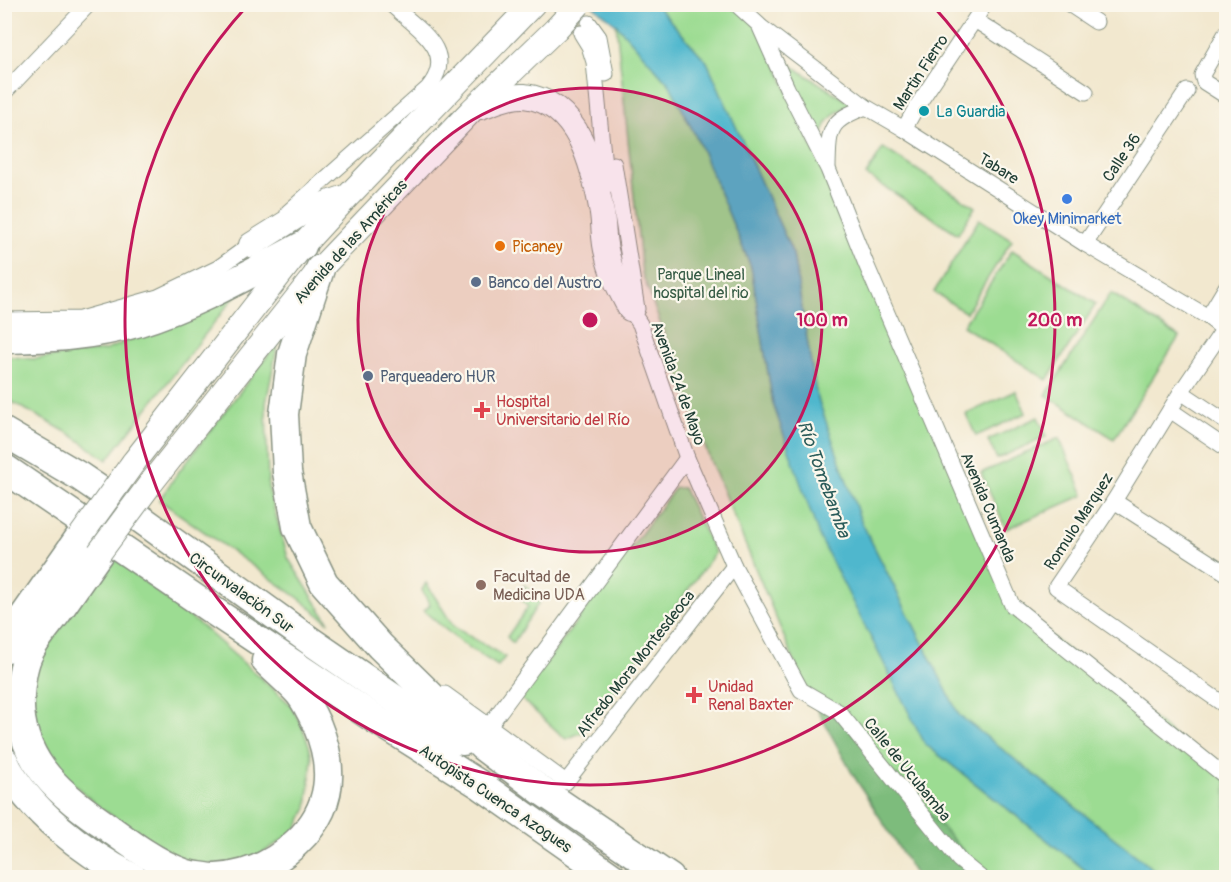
<svg xmlns="http://www.w3.org/2000/svg" width="1231" height="882" font-family="Pangolin,sans-serif">
	<rect width="100%" height="100%" fill="#fbf7ec"/>
	<filter id="ink" filterUnits="userSpaceOnUse"><feTurbulence type="fractalNoise" baseFrequency=".0167" numOctaves="2"/><feDisplacementMap in="SourceGraphic" scale="12" xChannelSelector="R" yChannelSelector="G"/><feConvolveMatrix kernelMatrix="1 2 1 2 8 2 1 2 1" color-interpolation-filters="sRGB"/></filter>
	<filter id="wash" filterUnits="userSpaceOnUse"><feTurbulence type="fractalNoise" baseFrequency=".008" numOctaves="4" result="noise"/><feDisplacementMap in="SourceGraphic" scale="24" xChannelSelector="R" yChannelSelector="G"/><feGaussianBlur stdDeviation="1.35" result="paint"/><feColorMatrix in="noise" values="0 0 0 0 0 0 0 0 0 0 0 0 0 0 0 0 0 1.4 0 .05"/><feComposite in="paint" operator="in"/></filter>
	<g filter="url(#wash)">
		<rect width="100%" height="100%" fill="#f2e8cf"/>
		<!-- green -->
		<g fill="#9cdc92" stroke="#5e8c63" stroke-width="1.5">
			<path d="M656 5H736L759 25 1012 605 1226 777V877H1163L959 715 860 519 816 393 793 254 707 62Z"/>
			<path d="M616 24 670 85 699 143 751 267 773 404 925 744 1094 877H995L969 857 805 687 710 460 642 273Z"/>
			<path d="M784 61 852 104C832 112 823 123 820 145Z"/>
			<path d="M883 148 975 207 958 234 866 175Z"/>
			<path d="M979 219 1012 240 966 313 934 292Z"/>
			<path d="M1012 250 1096 304 1047 380 963 326Z"/>
			<path d="M242 287 107 460 70 434 5 398V356L33 359 106 350 186 316Z"/>
			<path d="M1111 293 1179 337 1114 439 1046 395Z"/>
			<path d="M278 342 266 403 268 487 288 558 329 623 300 599 159 500 177 474Z"/>
			<path d="M1016 391 1026 413 976 436 966 414Z"/>
			<path d="M1038 417 1047 436 997 459 988 440Z"/>
			<path d="M1059 438 1084 495 1006 529 981 473Z"/>
			<path d="M675 488H683L715 553 585 731 566 739 520 698Z"/>
			<path d="M116 559 204 628 290 704 301 724 309 745 312 759 307 808 295 832 247 863 189 865 101 809 59 771 39 734 34 718 32 701 38 661 72 611Z"/>
			<path d="M426 583 454 627 505 657 498 666 460 642 424 611 430 605 422 590Z"/>
			<path d="M524 585 542 598 513 643 507 637 528 607 522 600 526 593Z"/>
		</g>
		<!-- forest -->
		<path fill="#7dbc7c" stroke="#4e7c58" stroke-width="1.5" d="M805 687 881 761 969 857 995 877H917L852 773Z"/>
		<!-- water -->
		<path fill="#4fb7cd" stroke="#377a80" stroke-width="1.5" d="M592 5H656L707 62 793 254 816 393 860 519 959 715 1163 877H1094L925 744 819 536 773 404 751 267 699 143 670 85 616 24Z"/>
	</g>
	<g filter="url(#ink)">
		<g fill="none" stroke-linecap="round" stroke-linejoin="round">
			<!-- street-tunnel -->
			<path stroke="#c8c6b0" stroke-width="15" stroke-dasharray="15 8" stroke-linecap="butt" d="M557 4 581 33"/>
			<!-- street casing -->
			<g stroke="#889282" stroke-width="17">
				<g id="street">
					<path d="M736 4 759 25 787 88 828 169 866 264 1012 605 1226 777"/>
					<path d="M1069 4 1096 22"/>
					<path d="M975 20 1086 92"/>
					<path d="M589 23 599 37 606 74"/>
					<path d="M761 27 866 107 904 129 1085 244 1208 317 1226 331"/>
					<path d="M581 33 589 46 594 62 606 186"/>
					<path d="M1226 33 1202 75 1204 82 1226 96"/>
					<path d="M4 93 89 4"/>
					<path d="M904 129 917 106 985 4"/>
					<path d="M614 164 637 309"/>
					<path d="M828 166C829 129 828 121 866 107"/>
					<path d="M288 212 428 88C459 51 417 29 391 4"/>
					<path d="M1085 244 1187 91"/>
					<path d="M628 300 630 309 640 324 687 458 734 566 801 690 839 712 959 860 981 878"/>
					<path d="M1208 317 1226 287"/>
					<path d="M4 320 80 319 158 297 218 268 257 240"/>
					<path d="M1223 330 1181 392 1114 501 1056 587 1226 706"/>
					<path d="M1181 392 1226 422"/>
					<path d="M1170 410 1226 448"/>
					<path d="M1114 501 1226 573"/>
					<path d="M445 694 566 782 734 566"/>
					<path d="M489 726 687 458"/>
				</g>
			</g>
			<!-- primary casing -->
			<g stroke="#889282" stroke-width="26">
				<g id="primary">
					<path d="M480 107C493 103 509 95 524 96 579 102 594 168 602 213 604 227 603 241 607 254 611 274 621 291 630 309"/>
					<path d="M251 245 307 210 343 198"/>
					<path d="M133 463 302 246 348 196 533 4"/>
					<path d="M151 483 320 269 472 110 556 29"/>
				</g>
			</g>
			<!-- highway casing -->
			<g stroke="#889282" stroke-width="31">
				<g id="highway">
					<path d="M320 269 292 354 284 414 287 472 297 527 324 583 380 646 482 746 542 791 670 878"/>
					<path d="M4 339C48 338 93 336 136 323 195 305 248 275 302 246"/>
					<path d="M4 432 79 476 116 501 309 640 453 739 463 741"/>
					<path d="M4 468 215 612 377 720 482 786 613 878"/>
					<path d="M99 553C85 573 71 593 57 613 48 625 37 637 30 651 23 664 21 680 20 695 17 756 55 791 102 823 125 840 157 864 184 873 192 876 202 876 211 878"/>
					<path d="M4 649 20 622 79 538"/>
					<path d="M4 761C27 810 85 853 133 878"/>
					<path d="M216 878C247 876 275 864 297 842 333 808 335 768 317 725 312 714 306 702 299 693 289 682 277 672 266 661"/>
				</g>
			</g>
			<!-- street -->
			<use href="#street" stroke="#fff" stroke-width="15"/>
			<!-- primary -->
			<use href="#primary" stroke="#fff" stroke-width="24"/>
			<!-- highway -->
			<use href="#highway" stroke="#fff" stroke-width="28"/>
			<!-- primary-bridge casing -->
			<g stroke="#889282" stroke-width="26" stroke-linecap="butt">
				<g id="primary-bridge">
					<path d="M556 29 579 4"/>
					<path d="M79 538 133 463"/>
					<path d="M99 553 151 483"/>
				</g>
			</g>
			<!-- primary-bridge -->
			<use href="#primary-bridge" stroke="#fff" stroke-width="24"/>
		</g>
	</g>
	<!-- distance rings -->
	<circle cx="590" cy="320" r="232" fill="#c2185b" fill-opacity=".12"/>
	<g fill="none" stroke="#c2185b" stroke-width="3">
		<circle cx="590" cy="320" r="232"/>
		<path d="M933 6A465 465 0 1 1 247 6"/>
	</g>
	<!-- markers -->
	<circle fill="#0f9aa8" stroke="#fbf7ec" stroke-width="2" cx="924" cy="111" r="6"/>
	<circle fill="#3f7fe0" stroke="#fbf7ec" stroke-width="2" cx="1067" cy="199" r="6"/>
	<circle fill="#e8710a" stroke="#fbf7ec" stroke-width="2" cx="500" cy="246" r="6"/>
	<g fill="#5c6f8a" stroke="#fbf7ec" stroke-width="2">
		<circle cx="476" cy="282" r="6"/>
		<circle cx="368" cy="376" r="6"/>
	</g>
	<g fill="#e0444e" stroke="#fbf7ec" stroke-width="2">
		<path d="M479 401h6v6h6v6h-6v6h-6v-6h-6v-6h6z"/>
		<path d="M691 686h6v6h6v6h-6v6h-6v-6h-6v-6h6z"/>
	</g>
	<circle fill="#8d6e63" stroke="#fbf7ec" stroke-width="2" cx="481" cy="585" r="6"/>
	<g text-anchor="middle" stroke-width="4.5" stroke-linejoin="round" paint-order="stroke">
		<!-- street labels -->
		<g font-size="16" fill="#1f3d34" stroke="#fbf7ec">
			<text transform="translate(920 72) rotate(-57)" y="6">Martin Fierro</text>
			<text transform="translate(1121 157) rotate(-56)" y="6">Calle 36</text>
			<text transform="translate(999 168) rotate(32)" y="6">Tabare</text>
			<text transform="translate(350 241) rotate(-48)" y="6">Avenida de las Américas</text>
			<text transform="translate(679 383) rotate(70)" y="6">Avenida 24 de Mayo</text>
			<text transform="translate(989 507) rotate(67)" y="6">Avenida Cumanda</text>
			<text transform="translate(1078 521) rotate(-57)" y="6">Romulo Marquez</text>
			<text transform="translate(242 592) rotate(36)" y="6">Circunvalación Sur</text>
			<text transform="translate(635 663) rotate(-52)" y="6">Alfredo Mora Montesdeoca</text>
			<text transform="translate(908 769) rotate(51)" y="6">Calle de Ucubamba</text>
			<text transform="translate(496 798) rotate(34)" y="6">Autopista Cuenca Azogues</text>
		</g>
		<!-- culture labels -->
		<g font-size="16" fill="#0d838f" stroke="#fbf7ec" text-anchor="start">
			<text x="936" y="117">La Guardia</text>
		</g>
		<!-- shop labels -->
		<g font-size="16" fill="#366cbe" stroke="#fbf7ec">
			<text x="1067" y="224">Okey Minimarket</text>
		</g>
		<!-- food labels -->
		<g font-size="16" fill="#c56008" stroke="#fbf7ec" text-anchor="start">
			<text x="512" y="252">Picaney</text>
		</g>
		<!-- park labels -->
		<g font-size="16" fill="#385d47" stroke="#fbf7ec">
			<text x="701" y="280">Parque Lineal<tspan x="701" dy="18">hospital del rio</tspan></text>
		</g>
		<!-- service labels -->
		<g font-size="16" fill="#4e5e75" stroke="#fbf7ec" text-anchor="start">
			<text x="488" y="288">Banco del Austro</text>
			<text x="380" y="382">Parqueadero HUR</text>
		</g>
		<!-- health labels -->
		<g font-size="16" fill="#be3a42" stroke="#fbf7ec" text-anchor="start">
			<text x="496" y="407">Hospital<tspan x="496" dy="18">Universitario del Río</tspan></text>
			<text x="708" y="692">Unidad<tspan x="708" dy="18">Renal Baxter</tspan></text>
		</g>
		<!-- education labels -->
		<g font-size="16" fill="#785e54" stroke="#fbf7ec" text-anchor="start">
			<text x="493" y="582">Facultad de<tspan x="493" dy="18">Medicina UDA</tspan></text>
		</g>
		<!-- water labels -->
		<g font-size="18" font-style="italic" fill="#2b5c5a" stroke="#fbf7ec">
			<text transform="translate(824 479) rotate(70)" y="6">Río Tomebamba</text>
		</g>
	</g>
	<circle cx="590" cy="320" r="9" fill="#c2185b" stroke="#fbf7ec" stroke-width="3"/>
	<g font-size="18" text-anchor="middle" font-weight="bold" fill="#c2185b" stroke="#fbf7ec" stroke-width="4.5" stroke-linejoin="round" paint-order="stroke">
		<text x="822" y="326">100 m</text>
		<text x="1055" y="326">200 m</text>
	</g>
	<!-- margin -->
	<rect width="1231" height="882" fill="none" stroke="#fbf7ec" stroke-width="24"/>
</svg>
